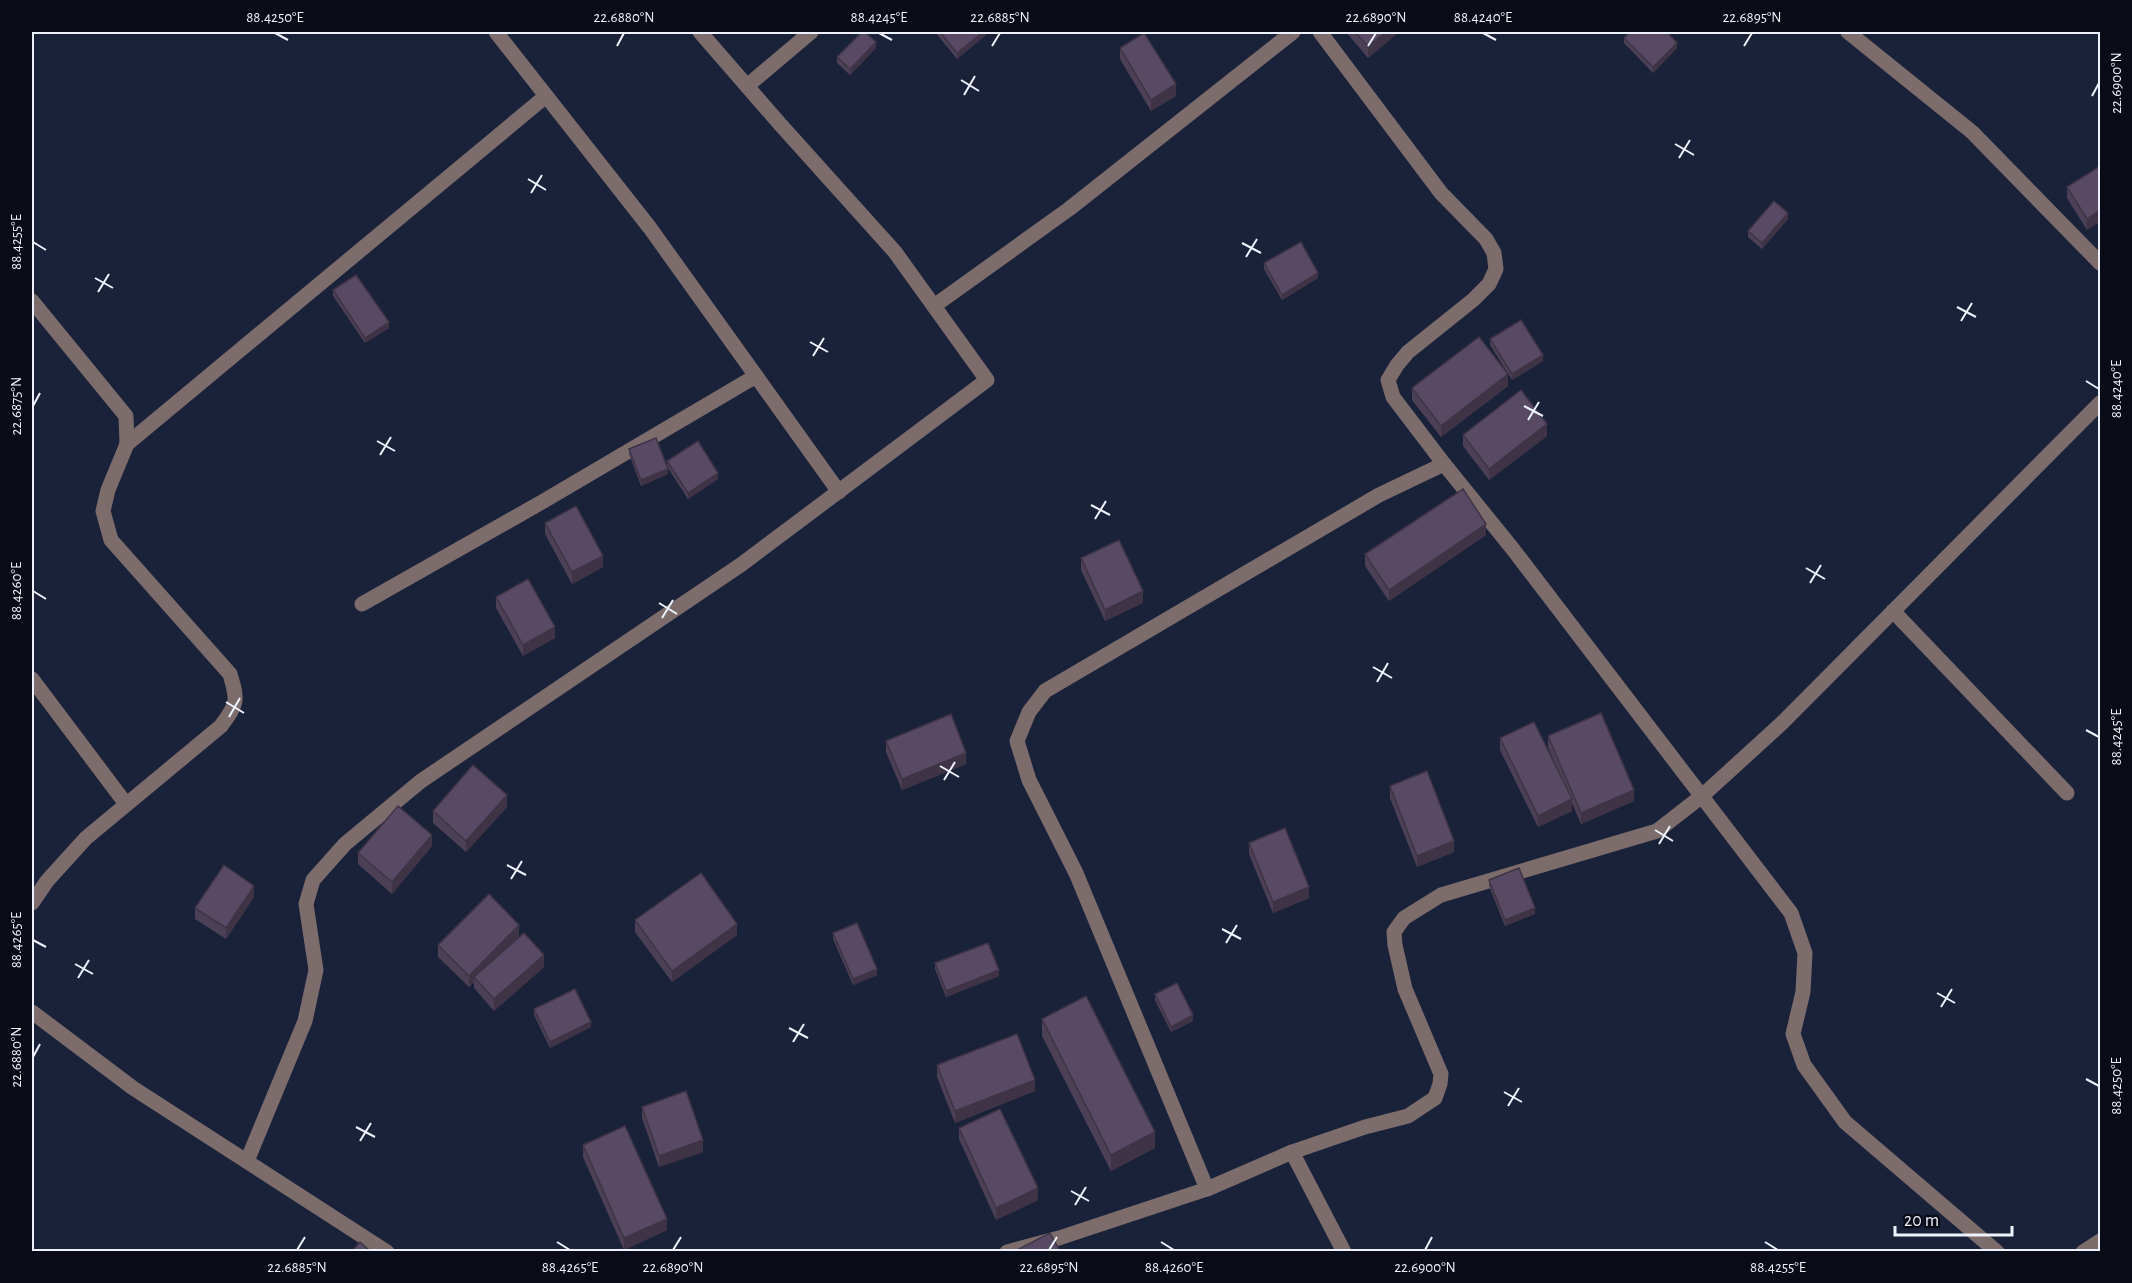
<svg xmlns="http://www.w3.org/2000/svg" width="2132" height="1283" font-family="'Alegreya Sans',sans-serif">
	<rect width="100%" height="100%" fill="#1a223a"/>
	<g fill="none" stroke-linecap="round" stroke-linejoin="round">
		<!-- minor -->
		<g stroke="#7c6c6c" stroke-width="15">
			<path d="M496 32 650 228 839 492"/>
			<path d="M1320 32 1441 193 1486 239 1494 253 1496 269 1489 284 1473 300 1408 352 1397 365 1388 380 1393 397 1444 464 1512 548 1791 913 1805 953 1803 992 1793 1034 1804 1065 1845 1122 1997 1252"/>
			<path d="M1848 32 1972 132 2100 263"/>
			<path d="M747 86 811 32"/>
			<path d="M32 301 126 416 127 444 108 490 103 511 111 540 230 674C238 701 238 703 221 726L86 838 47 881 32 903"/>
			<path d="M934 306 1069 209 1293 32"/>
			<path d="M127 444 546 96"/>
			<path d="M362 604 542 502 756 376"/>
			<path d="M1893 611 2067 793"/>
			<path d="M32 679 126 804"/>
			<path d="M32 1012 133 1088 387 1252"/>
			<path d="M1292 1152 1344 1252"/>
			<path d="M247 1161 305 1021 316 970 306 904 313 880 345 844 421 781 742 564 987 380 895 252 779 123 700 32"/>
			<path d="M1207 1189 1076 873 1029 780 1017 741 1029 712 1045 691 1379 495 1444 464"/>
			<path d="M1007 1252 1059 1238 1207 1189 1292 1152 1365 1127 1408 1116 1435 1098 1440 1084 1441 1074 1405 989 1395 945 1394 932 1404 918 1441 895 1657 831 1702 796 1782 723 2100 403"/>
			<path d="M2083 1252 2100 1241"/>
		</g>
	</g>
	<!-- wall -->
	<g fill="#4c4056">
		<path d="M935 32H986V35L957 59Z"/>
		<path d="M1346 32H1399L1368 58Z"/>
		<path d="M1624 38 1677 48 1653 73 1624 43Z"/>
		<path d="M876 48 850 75 837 63V57Z"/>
		<path d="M1120 48 1176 96 1151 111 1120 59Z"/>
		<path d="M2100 166 2087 230 2067 198V187Z"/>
		<path d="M1788 219 1762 249 1748 237V231Z"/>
		<path d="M1264 263 1318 278 1282 300 1264 269Z"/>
		<path d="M333 290 389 328 365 343 333 296Z"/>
		<path d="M1490 339 1543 361 1512 380 1490 345Z"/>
		<path d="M1508 386 1441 437 1412 400V388Z"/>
		<path d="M1463 435 1547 436 1489 480 1463 446Z"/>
		<path d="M629 449 667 466V461L718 479 688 499 668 468V474L641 486 629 454Z"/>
		<path d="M545 523 603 567 572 584 545 534Z"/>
		<path d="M1486 535 1389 601 1365 566V554Z"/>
		<path d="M1081 558 1143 603 1105 621 1081 570Z"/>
		<path d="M496 597 555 638 523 656 496 608Z"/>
		<path d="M1548 736 1634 801 1581 824 1572 803V811L1538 827 1500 750V738L1561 778 1548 747Z"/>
		<path d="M886 741 966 764 902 790 886 752Z"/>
		<path d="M1390 786 1454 852 1417 867 1390 798Z"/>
		<path d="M507 807 466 852 433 823V811Z"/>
		<path d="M1249 843 1309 898 1273 913 1249 854Z"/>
		<path d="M432 846 392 894 358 864V853Z"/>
		<path d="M1489 880 1535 914 1505 926 1489 886Z"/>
		<path d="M254 897 226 939 195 919V908Z"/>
		<path d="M635 920 737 935 672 982 635 932Z"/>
		<path d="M833 933 877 975 853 985 833 939Z"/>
		<path d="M519 936 513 942 544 967 494 1011 474 988V982L469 987 438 957V945Z"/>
		<path d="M935 963 999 976 946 997 935 969Z"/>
		<path d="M1155 994 1193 1021 1171 1032 1155 1000Z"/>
		<path d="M534 1009 591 1027 550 1048 534 1015Z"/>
		<path d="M1042 1019 1155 1148 1111 1171 1042 1036Z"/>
		<path d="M937 1065 1035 1091 955 1123 937 1077Z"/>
		<path d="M642 1107 703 1152 659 1167 642 1118Z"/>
		<path d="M959 1128 1038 1200 996 1220 959 1139Z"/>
		<path d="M583 1145 667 1230 624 1250 583 1157Z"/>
	</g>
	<!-- shaded-wall -->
	<g fill="#3e3446">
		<path d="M983 32H986V35L957 59V53Z"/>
		<path d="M1386 32H1399L1368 58V46Z"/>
		<path d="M876 42V48L850 75V69Z"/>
		<path d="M1677 43V48L1653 73V67Z"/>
		<path d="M1176 84V96L1151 111V100Z"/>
		<path d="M2100 210V222L2087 230V219Z"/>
		<path d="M1788 213V219L1762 249V243Z"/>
		<path d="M1318 273V278L1282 300V295Z"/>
		<path d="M389 322V328L365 343V338Z"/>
		<path d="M1543 355V361L1512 380V374Z"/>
		<path d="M1508 374V386L1441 437V426Z"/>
		<path d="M1547 424V436L1489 480V469Z"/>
		<path d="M668 469V474L641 486V480Z"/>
		<path d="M718 473V479L688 499V493Z"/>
		<path d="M1486 524V535L1389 601V590Z"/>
		<path d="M603 556V567L572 584V572Z"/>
		<path d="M1143 591V603L1105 621V610Z"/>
		<path d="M555 627V638L523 656V645Z"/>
		<path d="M966 753V764L902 790V779Z"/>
		<path d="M1634 790V801L1581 824V813Z"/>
		<path d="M507 795V807L466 852V841Z"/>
		<path d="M1572 799V811L1538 827V816Z"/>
		<path d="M432 835V846L392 894V882Z"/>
		<path d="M1454 841V852L1417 867V856Z"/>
		<path d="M254 886V897L226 939V928Z"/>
		<path d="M1309 887V898L1273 913V902Z"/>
		<path d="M1535 908V914L1505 926V920Z"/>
		<path d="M737 924V935L672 982V971Z"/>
		<path d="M519 925V936L476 979 474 977V982L469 987V976Z"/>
		<path d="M544 955V967L494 1011V999Z"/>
		<path d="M877 969V975L853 985V979Z"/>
		<path d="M999 970V976L946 997V991Z"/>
		<path d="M1193 1015V1021L1171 1032V1027Z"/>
		<path d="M591 1022V1027L550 1048V1042Z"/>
		<path d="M1035 1080V1091L955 1123V1111Z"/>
		<path d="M1155 1132V1148L1111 1171V1155Z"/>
		<path d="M703 1140V1152L659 1167V1156Z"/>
		<path d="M1038 1188V1200L996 1220V1208Z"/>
		<path d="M667 1219V1230L624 1250V1238Z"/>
	</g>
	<!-- building -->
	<g fill="#584a64" stroke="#3e3446" stroke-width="1.5">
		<path d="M862 32H865L876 42 850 69 837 57Z"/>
		<path d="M940 32H983L957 53Z"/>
		<path d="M1355 32H1386L1368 46Z"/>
		<path d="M1630 32H1667L1677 43 1653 67 1624 38Z"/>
		<path d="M1144 33 1176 84 1151 100 1120 48Z"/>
		<path d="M2100 166V210L2087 219 2067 187Z"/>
		<path d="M1774 201 1788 213 1762 243 1748 231Z"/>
		<path d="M1301 242 1318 273 1282 295 1264 263Z"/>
		<path d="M356 275 389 322 365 338 333 290Z"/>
		<path d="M1521 320 1543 355 1512 374 1490 339Z"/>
		<path d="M1479 337 1508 374 1441 426 1412 388Z"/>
		<path d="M1521 390 1547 424 1489 469 1463 435Z"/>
		<path d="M656 438 668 469 641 480 629 449Z"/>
		<path d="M698 441 718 473 688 493 667 461Z"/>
		<path d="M1463 489 1486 524 1389 590 1365 554Z"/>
		<path d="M576 506 603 556 572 572 545 523Z"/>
		<path d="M1119 540 1143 591 1105 610 1081 558Z"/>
		<path d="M528 579 555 627 523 645 496 597Z"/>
		<path d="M1601 713 1634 790 1581 813 1548 736Z"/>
		<path d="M951 714 966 753 902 779 886 741Z"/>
		<path d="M1534 722 1572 799 1538 816 1500 738Z"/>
		<path d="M473 765 507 795 466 841 433 811Z"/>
		<path d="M1427 771 1454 841 1417 856 1390 786Z"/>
		<path d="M398 806 432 835 392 882 358 853Z"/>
		<path d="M1285 828 1309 887 1273 902 1249 843Z"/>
		<path d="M224 865 254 886 226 928 195 908Z"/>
		<path d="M1519 868 1535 908 1505 920 1489 880Z"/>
		<path d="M701 873 737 924 672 971 635 920Z"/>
		<path d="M489 894 519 925 469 976 438 945Z"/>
		<path d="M857 923 877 969 853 979 833 933Z"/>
		<path d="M524 933 544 955 494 999 474 977Z"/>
		<path d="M988 943 999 970 946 991 935 963Z"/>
		<path d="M1177 983 1193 1015 1171 1027 1155 994Z"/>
		<path d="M575 989 591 1022 550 1042 534 1009Z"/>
		<path d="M1086 996 1155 1132 1111 1155 1042 1019Z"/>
		<path d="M1017 1034 1035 1080 955 1111 937 1065Z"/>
		<path d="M686 1091 703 1140 659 1156 642 1107Z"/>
		<path d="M1000 1109 1038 1188 996 1208 959 1128Z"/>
		<path d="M625 1126 667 1219 624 1238 583 1145Z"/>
		<path d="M1050 1233 1060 1251H1015Z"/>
		<path d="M360 1242 370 1251H352Z"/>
	</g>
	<!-- ticks -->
	<path fill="none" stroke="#eef2fc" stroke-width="2" d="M275 33 288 40M879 33 892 40M1483 33 1496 40M617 46 624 33M992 46 1000 33M1368 46 1376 33M1744 46 1752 33M961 80 979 91M964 95 975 76M2092 96 2099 83M1675 144 1694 155M1679 158 1690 140M528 179 546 190M531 193 542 175M33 242 46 250M1242 243 1261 253M1246 257 1257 239M95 278 113 288M98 292 109 274M1957 307 1976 317M1961 321 1972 303M810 342 828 352M813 356 824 338M2086 381 2099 389M33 406 40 393M1524 406 1543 416M1528 420 1539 402M377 441 395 451M380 455 391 437M1091 505 1110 515M1095 519 1106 501M1806 568 1825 579M1810 583 1821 565M33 591 46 599M659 603 677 614M662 618 673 600M1373 667 1392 678M1377 682 1388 663M226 702 244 713M229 717 240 698M2086 730 2099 737M940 766 959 777M944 780 955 762M1655 830 1673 841M1659 844 1670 826M507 865 526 875M511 879 522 861M1222 929 1241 939M33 940 46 947M1226 943 1237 925M75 964 93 974M78 978 89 960M1937 993 1955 1003M1941 1007 1952 989M789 1028 808 1038M793 1042 804 1024M33 1057 40 1044M2086 1079 2099 1086M1504 1092 1522 1102M1508 1106 1519 1088M356 1127 375 1137M360 1141 371 1123M1071 1191 1089 1201M1075 1205 1086 1187M557 1242 570 1250M1161 1242 1174 1250M1765 1242 1778 1250M297 1250 305 1237M673 1250 681 1237M1049 1250 1057 1237M1425 1250 1432 1237"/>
	<!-- border -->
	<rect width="2132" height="1283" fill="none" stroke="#090c17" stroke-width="66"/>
	<!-- scale -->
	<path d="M1895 1226v9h117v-9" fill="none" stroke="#eef2fc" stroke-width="3"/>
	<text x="1904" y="1226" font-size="18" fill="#eef2fc" stroke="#090c17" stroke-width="4.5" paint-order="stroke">20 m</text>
	<rect x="33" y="33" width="2066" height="1217" fill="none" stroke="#eef2fc" stroke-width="2"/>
	<g font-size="15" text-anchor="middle" fill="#eef2fc">
		<text x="275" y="22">88.4250°E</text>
		<text x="624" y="22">22.6880°N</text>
		<text x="879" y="22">88.4245°E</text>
		<text x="1000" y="22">22.6885°N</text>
		<text x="1376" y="22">22.6890°N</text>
		<text x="1483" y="22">88.4240°E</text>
		<text x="1752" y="22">22.6895°N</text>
		<text transform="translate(2116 83) rotate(-90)" y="5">22.6900°N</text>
		<text transform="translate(16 242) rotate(-90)" y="5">88.4255°E</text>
		<text transform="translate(2116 389) rotate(-90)" y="5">88.4240°E</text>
		<text transform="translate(16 406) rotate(-90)" y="5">22.6875°N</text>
		<text transform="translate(16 591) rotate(-90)" y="5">88.4260°E</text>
		<text transform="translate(2116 737) rotate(-90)" y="5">88.4245°E</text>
		<text transform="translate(16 940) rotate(-90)" y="5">88.4265°E</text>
		<text transform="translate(16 1057) rotate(-90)" y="5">22.6880°N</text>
		<text transform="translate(2116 1086) rotate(-90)" y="5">88.4250°E</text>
		<text x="297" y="1272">22.6885°N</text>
		<text x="570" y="1272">88.4265°E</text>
		<text x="673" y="1272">22.6890°N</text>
		<text x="1049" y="1272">22.6895°N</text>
		<text x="1174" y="1272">88.4260°E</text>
		<text x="1425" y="1272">22.6900°N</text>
		<text x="1778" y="1272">88.4255°E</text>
	</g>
</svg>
